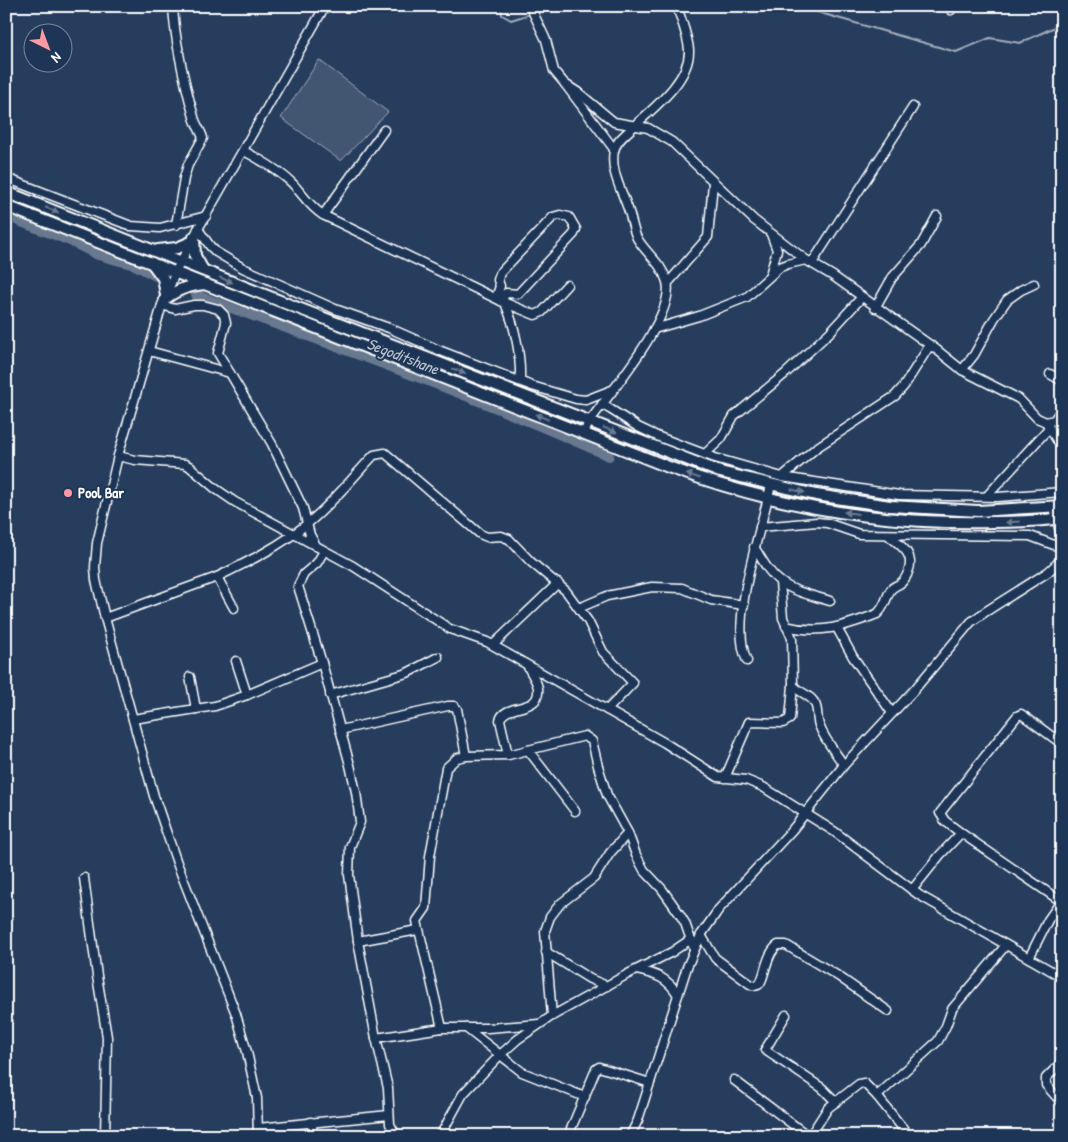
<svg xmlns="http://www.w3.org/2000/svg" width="1068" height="1142" font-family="'Patrick Hand',sans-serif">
	<rect width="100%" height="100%" fill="#263d5e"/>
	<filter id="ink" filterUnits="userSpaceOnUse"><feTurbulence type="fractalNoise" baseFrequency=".02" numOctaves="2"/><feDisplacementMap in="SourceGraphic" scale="10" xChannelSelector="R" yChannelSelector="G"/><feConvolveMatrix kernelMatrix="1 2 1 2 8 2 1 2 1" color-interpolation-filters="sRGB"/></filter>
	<g filter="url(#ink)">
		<!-- park -->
		<path fill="#425672" stroke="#a0aab8" d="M319 60 388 112 341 161 281 118Z"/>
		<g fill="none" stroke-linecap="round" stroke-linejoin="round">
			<!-- stream -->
			<g stroke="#a4aebb" stroke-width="2">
				<path d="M501 6 502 15 511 20 530 14"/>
				<path d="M796 6 956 52 990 38 1020 43 1057 26 1062 22"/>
				<path d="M537 11 545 6"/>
				<path d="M189 291 196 295"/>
			</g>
			<!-- river -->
			<g stroke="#67788e" stroke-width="10">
				<path d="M6 216 68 240 98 255 135 265 156 276"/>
				<path d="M196 295C335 346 474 395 609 456"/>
			</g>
			<!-- minor casing -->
			<g stroke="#fff" stroke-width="11">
				<g id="minor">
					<path d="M173 6C175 44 184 81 194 117 196 125 201 131 203 138L188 165 184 178 176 225"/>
					<path d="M530 6 546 40 554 71 565 84 614 149"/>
					<path d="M951 10 953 6"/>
					<path d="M565 84 579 93 614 122 648 128 672 142 754 220 806 260"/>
					<path d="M244 151C261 160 279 170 293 184 303 195 310 207 323 215L501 301 535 315 542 312 567 285"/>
					<path d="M6 178 131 226 160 228 206 216"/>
					<path d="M323 215 384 130"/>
					<path d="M198 229 210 246 216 252 243 268 335 309 389 328 441 351 532 386 576 399 586 400 612 390"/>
					<path d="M812 263 913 107"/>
					<path d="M770 275 777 250 771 234"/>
					<path d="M668 283 708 237 713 183"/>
					<path d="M496 298 500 286 498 280 500 273 553 217 560 215 569 217 576 229 574 234 518 294 506 293 501 301"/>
					<path d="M505 303C515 326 521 355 520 381"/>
					<path d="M162 305 175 309 194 305H203L218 309 224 315 226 323 218 353 272 444 303 508 310 535 316 546"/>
					<path d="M875 308 892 278 921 245 937 216"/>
					<path d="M654 329 699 316 747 297 780 267 788 264 806 260 833 276 937 350 962 370 1019 399 1037 418 1046 422 1054 420 1062 409"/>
					<path d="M149 351 230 373"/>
					<path d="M962 370 974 355 994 319 1007 300 1021 290 1034 284"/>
					<path d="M1050 374 1062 381"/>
					<path d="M602 404 638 427 659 437 715 458 782 477 899 495 998 497 1062 492"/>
					<path d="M1048 426 1057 440 1062 444"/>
					<path d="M584 433 589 422C609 394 676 316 667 282 662 263 646 254 637 238 633 231 631 215 627 206 621 189 610 170 614 151 616 141 625 135 632 128 652 109 690 81 689 50 688 36 681 20 677 6"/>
					<path d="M705 454 721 439 734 416 786 373 830 332 861 298"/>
					<path d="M118 456 135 460 185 464 189 466 216 489 235 502 353 566 450 629 487 642 665 743 718 777 746 780 763 787 835 832 919 895 1062 977"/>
					<path d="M782 477 816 448 895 396 904 386 930 345"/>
					<path d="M987 496 1049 428"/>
					<path d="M1054 507 1062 540"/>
					<path d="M760 527 817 522 827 523 859 534 1030 536 1062 548"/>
					<path d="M754 547C762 559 769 574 781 582 794 592 814 596 830 601"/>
					<path d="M324 551 317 563 304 574 298 586 322 663 350 765 356 792 360 822 350 847 349 875 358 941 376 1038 388 1088 390 1124 396 1136"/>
					<path d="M217 577C248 562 280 546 307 524 332 504 352 478 374 455L385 453 480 534 487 537 501 536 509 539 531 562 566 591 588 621 603 652 633 683 607 710"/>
					<path d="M780 582 783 618 792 638 793 685C799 693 809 694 814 702 819 709 816 717 819 725 824 739 835 752 844 765"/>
					<path d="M579 608 607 596 652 587 682 588 711 600 744 605"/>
					<path d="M105 618 217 577 234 608"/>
					<path d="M786 626C819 635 846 626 877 614 885 607 885 600 890 591 892 586 898 586 902 582 905 579 907 576 908 572 916 554 900 545 888 535"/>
					<path d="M837 628 853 657 892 713"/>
					<path d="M493 645 558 583"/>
					<path d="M236 661 247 695"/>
					<path d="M747 661C728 621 762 528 771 485"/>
					<path d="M190 677 196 709"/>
					<path d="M330 695 407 673 438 657"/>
					<path d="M133 719 215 706 247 695 322 663"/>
					<path d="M340 730 448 706H454L457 709 466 756"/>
					<path d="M1062 744 1024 716 1021 714 1017 716 940 813 945 821 961 833 1062 902"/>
					<path d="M528 750 575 811"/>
					<path d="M508 755 500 720C505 702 541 714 538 688 537 681 531 673 528 667"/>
					<path d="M725 778 749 722 783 723 790 719 793 685"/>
					<path d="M84 878 97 976 107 1037 105 1136"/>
					<path d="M912 890 940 855 961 833"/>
					<path d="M701 935 715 958 750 984C753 985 754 987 758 985 765 981 765 954 778 945H786L838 976 888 1011"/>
					<path d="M358 941 418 930"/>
					<path d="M546 952 590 979 607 986"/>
					<path d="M1029 958 1048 920 1062 900"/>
					<path d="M637 970C656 974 668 978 678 995"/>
					<path d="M786 1015 765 1050 822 1088 836 1102"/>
					<path d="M552 1016 545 931 550 917 560 904 594 878 610 853 628 833"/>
					<path d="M442 1028 417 921 426 908 430 856 446 768 457 758 466 756 508 755 585 736 592 741 598 766 607 795 628 833 636 855 644 870 662 889 679 913 685 923 694 949"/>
					<path d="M466 1028 522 1072 585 1097"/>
					<path d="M376 1038 442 1028H488L539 1024"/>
					<path d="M1062 1062 1046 1078V1085L1062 1103"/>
					<path d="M734 1080 808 1136"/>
					<path d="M877 1096 938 1041 946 1026 952 1009 1006 945"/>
					<path d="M311 1122 314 1136"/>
					<path d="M258 1128 389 1115"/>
					<path d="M258 1136 257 1098 247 1052 236 1014 177 863 154 796 105 618 96 580 95 567 97 543 118 456 162 305 176 271 198 229 325 6"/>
					<path d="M440 1136 463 1094 500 1055 518 1039 552 1016 628 974 672 952 691 939"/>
					<path d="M568 1136 596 1069 599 1067 650 1083"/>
					<path d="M630 1136 638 1120 687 967 701 935 719 909 792 830 844 765 915 689 971 622 985 612 1048 572 1062 559"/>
					<path d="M810 1136 828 1108 859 1084 864 1083 877 1096 909 1136"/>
				</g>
			</g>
			<!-- major casing -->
			<g stroke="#fff" stroke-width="14">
				<g id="major">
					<path d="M6 192 290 305 720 472 816 495 890 506 978 511 1062 506"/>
					<path d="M6 206C228 293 449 380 671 468 774 506 884 525 994 522 1016 522 1039 521 1062 518"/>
					<path d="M194 237 195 256 203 270"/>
					<path d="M158 250 177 248 191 242"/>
					<path d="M152 263 163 278 166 295"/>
					<path d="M165 299C178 289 188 286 205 284"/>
				</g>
			</g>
			<!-- minor -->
			<use href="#minor" stroke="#1d3557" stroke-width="8"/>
			<!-- major -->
			<use href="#major" stroke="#1d3557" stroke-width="10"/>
		</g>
		<!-- one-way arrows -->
		<defs><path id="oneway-solid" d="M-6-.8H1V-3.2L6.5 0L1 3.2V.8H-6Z" transform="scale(1.25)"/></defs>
		<g fill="#6c7c92">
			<use href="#oneway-solid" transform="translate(52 210) rotate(22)"/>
			<use href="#oneway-solid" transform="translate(226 280) rotate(22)"/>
			<use href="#oneway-solid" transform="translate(459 371) rotate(21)"/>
			<use href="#oneway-solid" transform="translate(542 417) rotate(-158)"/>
			<use href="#oneway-solid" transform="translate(610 430) rotate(21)"/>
			<use href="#oneway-solid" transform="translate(693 476) rotate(-161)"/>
			<use href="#oneway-solid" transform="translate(798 491) rotate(13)"/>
			<use href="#oneway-solid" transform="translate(851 513) rotate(-172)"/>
			<use href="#oneway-solid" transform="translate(1013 522) rotate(177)"/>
		</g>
	</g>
	<!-- markers -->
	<circle fill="#ff9aa2" stroke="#1d3557" stroke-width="2" cx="68" cy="493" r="5"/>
	<g text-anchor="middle" stroke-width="4" stroke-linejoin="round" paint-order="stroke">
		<!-- poi labels -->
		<g font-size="15" font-weight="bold" fill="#fff" stroke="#1d3557" text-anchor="start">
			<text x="78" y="498">Pool Bar</text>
		</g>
		<!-- water labels -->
		<g font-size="16" font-style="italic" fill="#bbc2cc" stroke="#1d3557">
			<text transform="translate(403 356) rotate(21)" y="6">Segoditshane</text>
		</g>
	</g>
	<!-- margin -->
	<rect width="1068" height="1142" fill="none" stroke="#1d3557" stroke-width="25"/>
	<rect x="12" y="12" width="1043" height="1117" fill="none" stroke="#fff" stroke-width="2" filter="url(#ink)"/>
	<!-- north arrow -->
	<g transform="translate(48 48) rotate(138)"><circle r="24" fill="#1d3557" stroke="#77869a"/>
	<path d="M0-4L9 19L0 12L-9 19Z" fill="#ff9aa2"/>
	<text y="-8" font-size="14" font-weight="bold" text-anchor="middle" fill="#ffffff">N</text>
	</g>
</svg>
